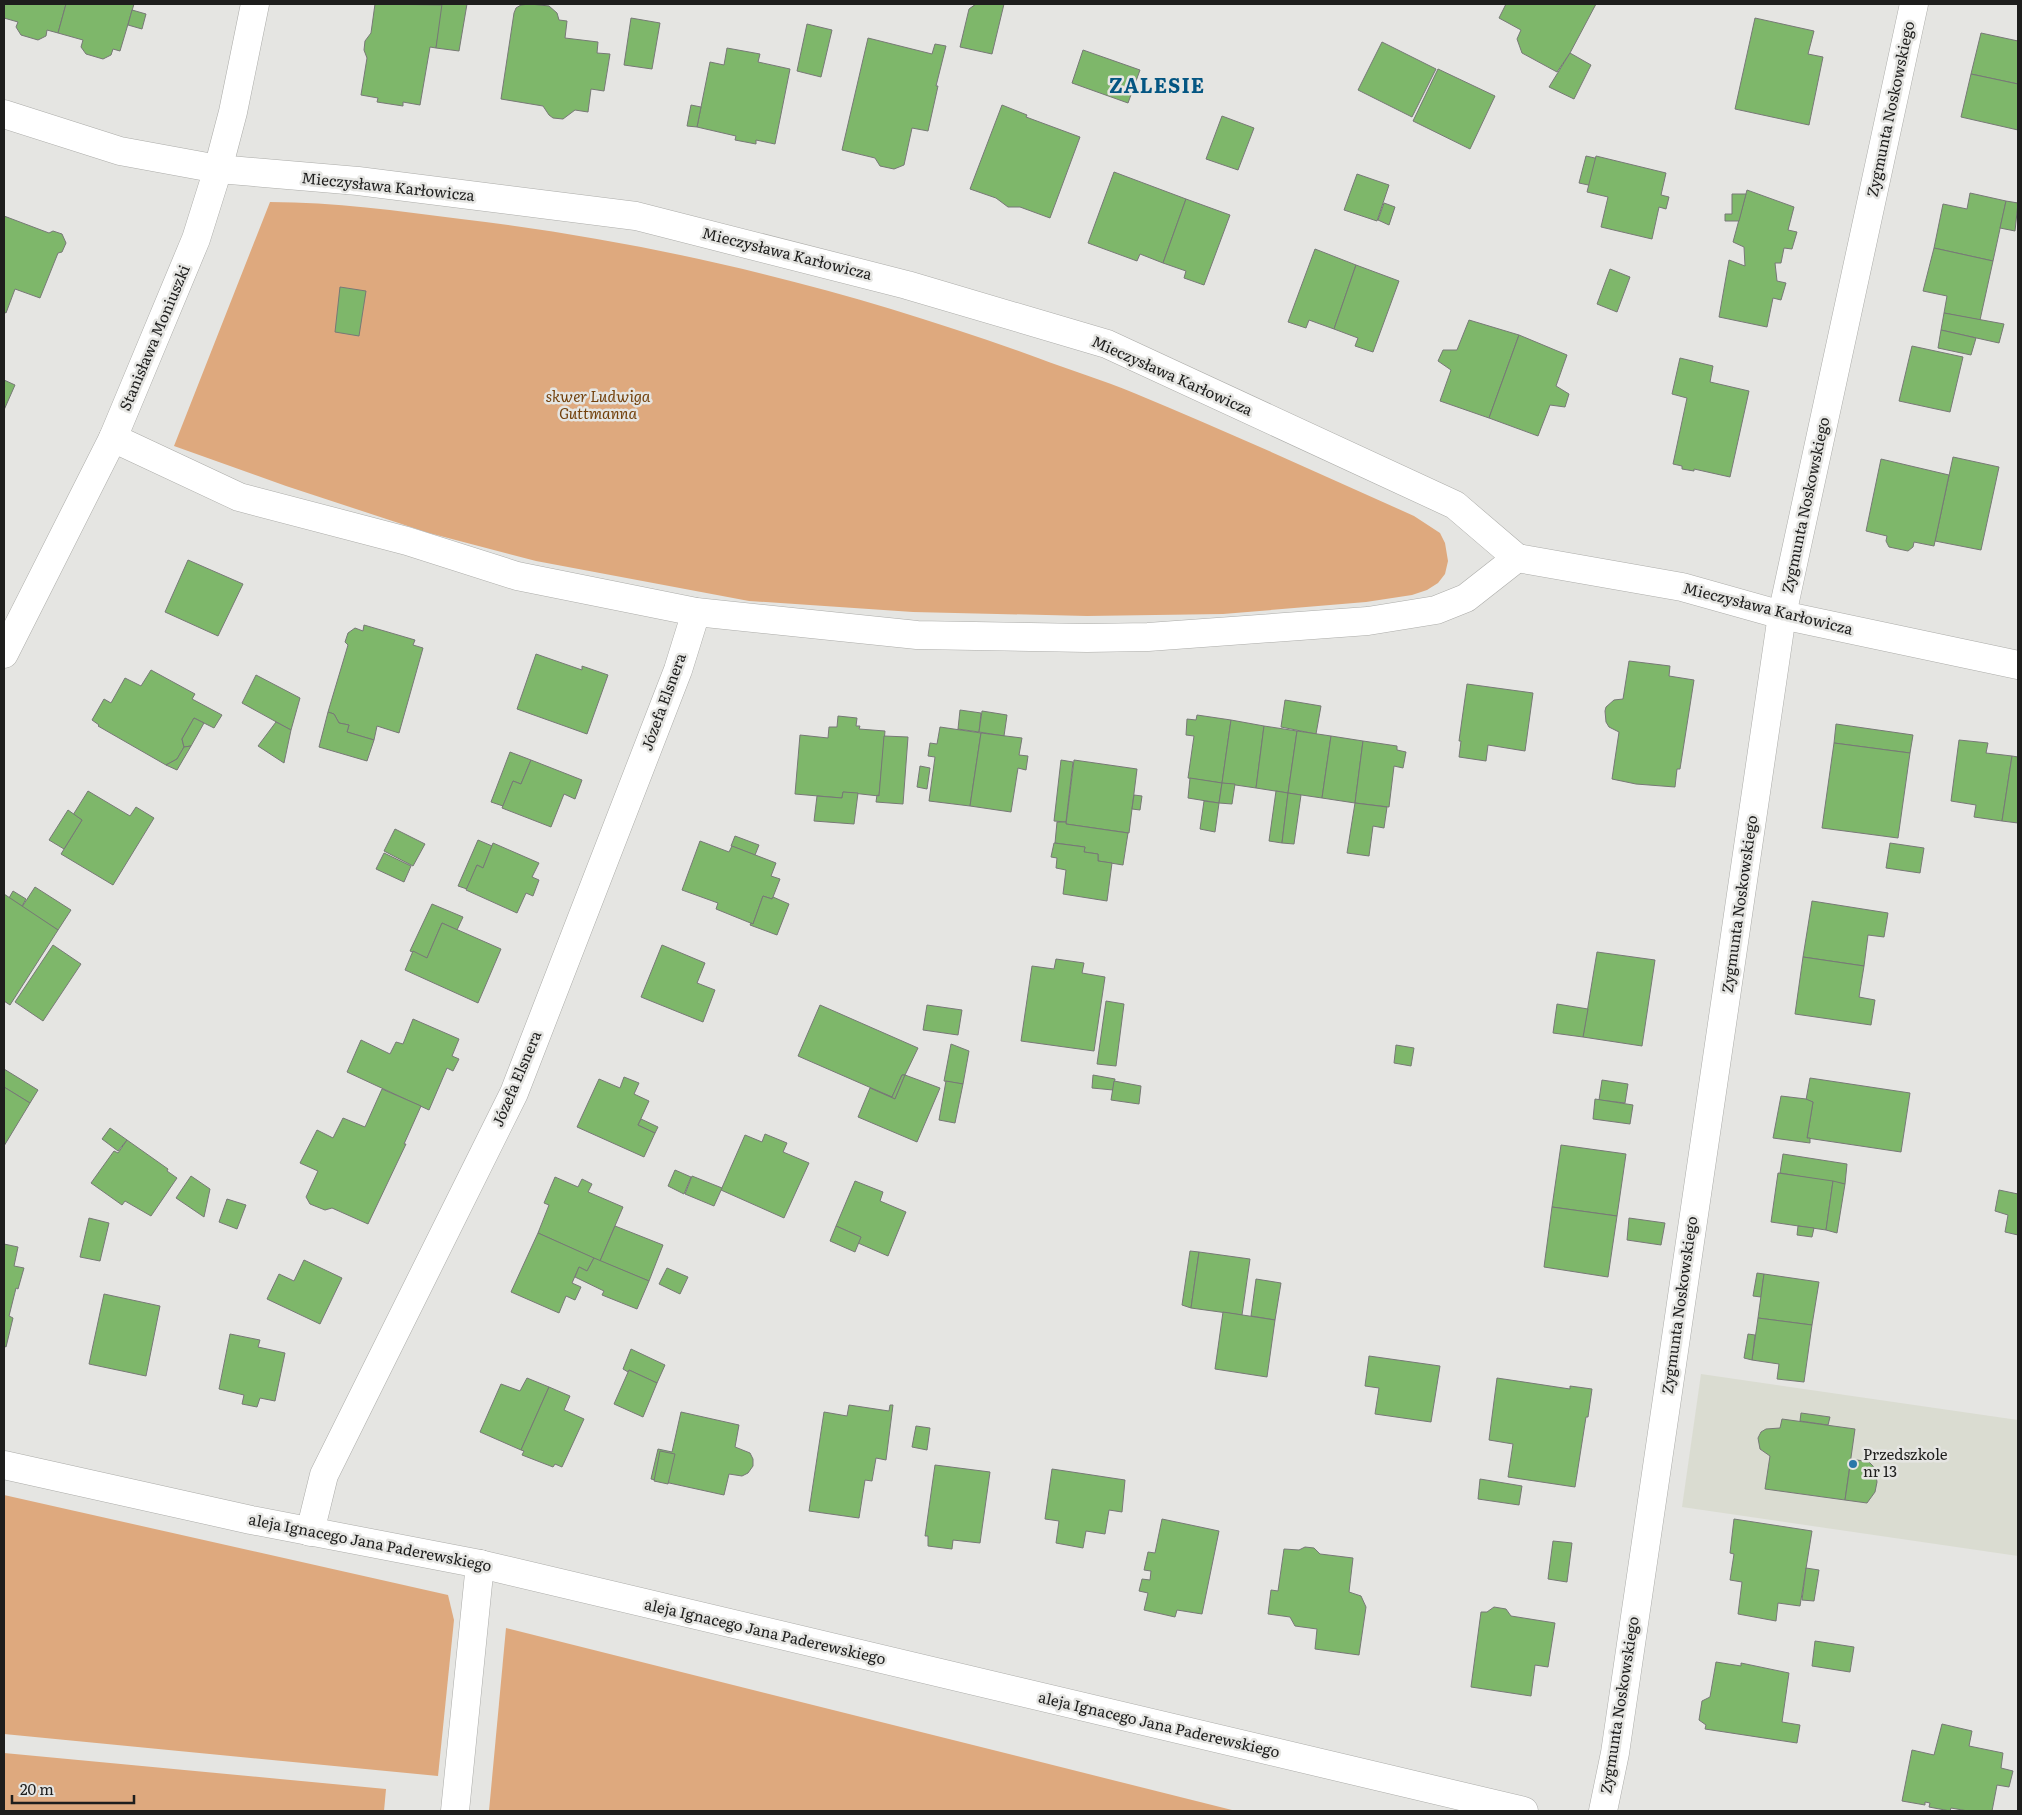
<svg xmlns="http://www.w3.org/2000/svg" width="2022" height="1815" font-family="Literata,serif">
	<rect width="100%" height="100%" fill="#e5e5e2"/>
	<!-- built -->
	<path fill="#dadcd1" d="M1701 1374 2018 1420V1556L1682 1507Z"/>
	<!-- green -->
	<g fill="#dea97e">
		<path d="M270 202C334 202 398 211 461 219 658 242 852 290 1038 358 1070 370 1103 380 1134 393 1228 432 1321 474 1414 516L1440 533 1445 543 1448 561 1445 574 1438 583 1427 590 1412 595 1366 602 1223 614 1087 616 913 612 749 601 536 561 429 533 286 486 174 446Z"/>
		<path d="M4 1495 448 1595 454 1620 438 1776 4 1734Z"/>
		<path d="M506 1628 1236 1811H489Z"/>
		<path d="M4 1753 386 1789 384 1811H4Z"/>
	</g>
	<!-- building -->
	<g fill="#7eb76a" stroke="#777976">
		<path d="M4 4H66L58 33 47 30 46 36 38 40 21 35 16 27 18 22 4 18Z"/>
		<path d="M66 4H134L120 51 113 49 111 55 103 59 86 54 81 47 83 40 58 33Z"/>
		<path d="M375 4 443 5 436 48 430 47 420 105 403 102V106L377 102 378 98 361 95 367 58 364 50 365 41 371 33Z"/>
		<path d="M442 4H467L459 51 436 48Z"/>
		<path d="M530 4 549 6 557 13 559 20 567 21 565 38 598 42 597 53 610 54 604 91 591 89 588 112 575 110 563 119 553 118 549 115 543 106 501 99 514 13 516 8 521 5Z"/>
		<path d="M976 4H1004L992 54 960 47 969 9Z"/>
		<path d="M1506 4H1596L1570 53 1557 72 1522 53 1517 39 1521 30 1499 18Z"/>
		<path d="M132 10 146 14 142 29 128 25Z"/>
		<path d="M631 18 660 23 652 69 624 65Z"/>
		<path d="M1755 18 1814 31 1808 54 1823 57 1809 125 1735 109Z"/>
		<path d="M807 24 832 30 821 77 797 71Z"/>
		<path d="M1981 33 2018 41V84L1971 74Z"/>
		<path d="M868 38 932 54 935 44 946 46 936 86H938L928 131 912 128 904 165 894 169 880 166 875 158 842 150Z"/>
		<path d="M1382 42 1436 69 1412 117 1358 90Z"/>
		<path d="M727 48 760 54 758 62 790 69 775 144 756 140V144L735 140 736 136 697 127 710 62 724 65Z"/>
		<path d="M1083 50 1140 70 1128 103 1072 83Z"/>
		<path d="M1570 53 1591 65 1574 99 1549 87Z"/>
		<path d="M1438 69 1495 96 1470 149 1413 121Z"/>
		<path d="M1971 74 2018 84V130L1961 117Z"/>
		<path d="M691 105 701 107 697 127 687 126Z"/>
		<path d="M1002 105 1027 115 1026 117 1080 137 1050 218 1020 207H1008L996 198 970 189Z"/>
		<path d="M1222 116 1254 128 1238 170 1206 159Z"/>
		<path d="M1586 156 1599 159 1593 186 1579 183Z"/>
		<path d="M1596 156 1666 173 1661 195 1669 197 1666 209 1659 207 1652 239 1601 227 1608 197 1587 192Z"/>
		<path d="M1114 172 1186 199 1163 263 1140 254 1137 261 1088 243Z"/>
		<path d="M1357 174 1389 185 1377 221 1344 210Z"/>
		<path d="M1747 190 1794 207 1788 230 1797 232 1792 249 1784 248 1781 263H1775L1777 281 1786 283 1781 300 1773 298 1767 327 1719 317 1729 260 1745 266 1744 247 1733 242Z"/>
		<path d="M1970 193 2006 201 1993 261 1934 248 1943 204 1967 209Z"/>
		<path d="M1732 194H1746L1739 221H1725V214H1732Z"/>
		<path d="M1186 199 1230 215 1204 285 1184 278 1186 271 1163 263Z"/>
		<path d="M2006 201 2018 203 2015 231 2000 228Z"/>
		<path d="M1384 203 1395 207 1389 225 1378 220Z"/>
		<path d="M4 216 49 233 53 231 62 234 66 243 62 252 58 253 40 298 15 289 6 313 4 312Z"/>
		<path d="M1934 248 1993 261 1980 320 1944 313 1947 296 1923 291Z"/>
		<path d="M1315 249 1356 265 1334 329 1309 320 1306 328 1288 322Z"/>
		<path d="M1356 265 1399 281 1373 352 1355 346 1358 338 1334 329Z"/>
		<path d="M1610 269 1630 277 1617 312 1597 304Z"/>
		<path d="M340 287 366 291 359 336 335 332Z"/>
		<path d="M1944 313 2004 324 1999 343 1941 330Z"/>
		<path d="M1469 320 1519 335 1489 418 1440 401 1451 370 1438 361 1443 350H1457Z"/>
		<path d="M1941 330 1976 338 1971 355 1938 348Z"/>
		<path d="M1519 335 1567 355 1556 386 1569 394 1565 407 1550 405 1538 436 1489 418Z"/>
		<path d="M1912 346 1963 357 1950 412 1899 401Z"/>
		<path d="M1680 358 1713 366 1710 382 1749 391 1730 477 1694 469V471L1682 469V466L1673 464 1687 398 1672 394Z"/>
		<path d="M4 380 15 385 4 410Z"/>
		<path d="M1953 457 1999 467 1981 550 1935 541Z"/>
		<path d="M1881 459 1949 475 1934 546 1914 542 1913 547 1908 551 1889 547 1886 541 1887 536 1866 531Z"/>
		<path d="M188 560 243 584 218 636 165 612Z"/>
		<path d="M364 625 415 640 413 645 423 648 399 733 377 726 374 740 347 732 349 725 339 723 334 714 328 712 348 645 345 642 348 633 355 628 363 631Z"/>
		<path d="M536 654 582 670V666L608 675 587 734 517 709Z"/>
		<path d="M1629 661 1670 666 1669 676 1694 680 1680 769H1677L1675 787 1636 784 1612 779 1619 732 1609 727 1606 722 1605 711 1606 707 1614 700 1623 699Z"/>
		<path d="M151 670 195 694 192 699 222 715 214 728 194 718 182 739 184 747 177 759 166 765 98 726 99 725 92 720 104 699 111 703 125 678 141 686Z"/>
		<path d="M256 675 300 698 291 730 242 703Z"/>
		<path d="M1467 684 1533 693 1525 751 1488 745 1486 761 1459 757 1461 741H1459Z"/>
		<path d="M1285 700 1321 706 1316 734 1281 727Z"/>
		<path d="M960 710 981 713 979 732 958 729Z"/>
		<path d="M982 711 1007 715 1004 736 979 732Z"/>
		<path d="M328 712 334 714 339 723 349 725 347 732 374 740 367 761 319 747Z"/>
		<path d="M1197 715 1231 720 1222 783 1188 778 1194 736 1186 735 1187 719 1196 720Z"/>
		<path d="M838 716 857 718 856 726H860L859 729 885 731 879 796 843 792 842 798 795 794 800 735 828 738 829 727H837Z"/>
		<path d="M194 718 204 723 191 746 184 747 182 739Z"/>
		<path d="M1231 720 1264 726 1256 788 1222 783Z"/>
		<path d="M276 722 291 730 284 763 258 746Z"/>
		<path d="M1836 724 1913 735 1910 753 1834 743Z"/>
		<path d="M1264 726 1297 731 1288 793 1256 788Z"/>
		<path d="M940 727 981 733 970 806 929 801 935 757 928 756 930 743 937 744Z"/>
		<path d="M1297 731 1331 736 1322 798 1288 793Z"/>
		<path d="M981 733 1022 738 1019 755 1028 756 1026 770 1018 768 1011 812 970 806Z"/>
		<path d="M884 736 908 737 903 804 876 802 877 795 879 796Z"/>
		<path d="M1331 736 1363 741 1355 803 1322 798Z"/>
		<path d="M1959 740 1988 743 1986 753 2012 756 2002 821 1974 817 1976 805 1951 801Z"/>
		<path d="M1363 741 1397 746V750L1406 752 1403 768 1394 766 1389 807 1355 803Z"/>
		<path d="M1834 743 1910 753 1898 838 1822 828Z"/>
		<path d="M191 746 177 770 166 765 177 759 184 747Z"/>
		<path d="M510 752 531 760 521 784 513 781 503 806 491 802Z"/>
		<path d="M2012 756 2018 757V823L2002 821Z"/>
		<path d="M531 760 582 780 575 799 564 794 551 827 502 808 513 781 521 784Z"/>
		<path d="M1061 760 1073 762 1066 822 1054 821Z"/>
		<path d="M1074 760 1137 769 1129 833 1066 824Z"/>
		<path d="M920 766 930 768 927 789 917 787Z"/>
		<path d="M1190 778 1222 783 1219 803 1188 798Z"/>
		<path d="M1222 783 1235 784 1232 804 1219 803Z"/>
		<path d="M88 791 130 816 136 807 154 818 113 885 61 854 82 820 73 815Z"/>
		<path d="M1276 791 1288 793 1282 843 1269 841Z"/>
		<path d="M843 792 858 793 854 824 814 821 817 796 842 798Z"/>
		<path d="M1288 793 1301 795 1294 844 1282 843Z"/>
		<path d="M1134 795 1142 796 1140 810 1132 809Z"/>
		<path d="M1204 801 1219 803 1215 832 1200 829Z"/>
		<path d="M1355 803 1387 807 1384 828 1373 826 1369 856 1347 853Z"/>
		<path d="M68 810 82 820 64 849 49 840Z"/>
		<path d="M1057 822H1066V824L1128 833 1123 865 1098 861V854L1084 852 1085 847 1055 843Z"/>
		<path d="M395 829 425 844 413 866 384 851Z"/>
		<path d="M735 836 759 845 755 855 731 846Z"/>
		<path d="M478 840 492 846 483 868 477 865 467 889 458 886Z"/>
		<path d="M700 841 729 852 732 846 776 863 771 876 780 879 773 897 772 899 763 896 753 924 716 909 718 903 682 890Z"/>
		<path d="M493 843 539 863 532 877 539 880 533 896 526 893 517 913 466 890 477 865 483 868Z"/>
		<path d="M1054 843 1085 847 1084 852 1098 854V861L1112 863 1107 901 1063 894 1066 870 1056 868 1057 858 1051 857Z"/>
		<path d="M1890 843 1924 848 1920 873 1886 868Z"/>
		<path d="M384 853 411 866 404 882 376 869Z"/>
		<path d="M35 887 71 910 58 930 22 907Z"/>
		<path d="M13 891 26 899 22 906 9 898Z"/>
		<path d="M4 894 58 930 10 1005 4 1001Z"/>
		<path d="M763 896 772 899 773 897 789 904 777 935 750 925 751 923 753 924Z"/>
		<path d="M1812 901 1888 913 1884 937 1868 935 1864 966 1803 957Z"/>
		<path d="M432 904 463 917 457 930 442 923 427 958 410 951Z"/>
		<path d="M442 923 501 949 478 1003 405 970 413 951 427 958Z"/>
		<path d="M53 945 81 964 43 1021 15 1002Z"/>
		<path d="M662 945 705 963 697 983 715 990 703 1022 641 997Z"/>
		<path d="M1597 952 1655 960 1642 1046 1583 1037Z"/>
		<path d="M1803 957 1864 966 1859 997 1875 1000 1871 1025 1795 1014Z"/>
		<path d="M1056 959 1084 963 1082 973 1105 977 1094 1051 1021 1041 1032 966 1054 969Z"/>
		<path d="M1106 1001 1124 1004 1116 1066 1097 1064Z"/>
		<path d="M1557 1004 1588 1009 1583 1037 1553 1033Z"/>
		<path d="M820 1005 918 1048 905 1075H902L892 1097 798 1056Z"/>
		<path d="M927 1005 962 1010 958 1035 923 1030Z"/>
		<path d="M413 1019 459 1039 452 1056 459 1059 453 1071 447 1068 429 1110 347 1072 361 1040 390 1054 396 1042 403 1044Z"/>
		<path d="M951 1044 969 1051 963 1084 944 1081Z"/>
		<path d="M1396 1045 1414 1048 1411 1066 1394 1063Z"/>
		<path d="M4 1069 38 1090 30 1103 4 1087Z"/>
		<path d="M902 1075H905L895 1099 870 1088 892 1097Z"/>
		<path d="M905 1075 940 1088 917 1142 858 1117 870 1088 895 1099Z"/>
		<path d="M1093 1075 1115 1079 1113 1090 1092 1088Z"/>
		<path d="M624 1077 639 1083 634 1094 649 1101 638 1125 655 1133 644 1157 577 1127 599 1079 620 1088Z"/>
		<path d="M1810 1078 1910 1093 1901 1152 1807 1138 1813 1102 1806 1100Z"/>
		<path d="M1602 1080 1628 1084 1625 1103 1599 1100Z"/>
		<path d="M946 1081 963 1084 955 1123 939 1120Z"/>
		<path d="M1114 1081 1141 1086 1139 1104 1111 1100Z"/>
		<path d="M4 1087 30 1103 4 1146Z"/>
		<path d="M382 1089 421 1106 404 1144H406L368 1224 332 1208 325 1210 310 1204 306 1197 318 1171 300 1163 317 1130 333 1138 343 1118 365 1127Z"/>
		<path d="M1781 1096 1806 1099 1813 1102 1807 1138H1810V1143L1773 1138Z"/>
		<path d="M1595 1099 1633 1105 1630 1124 1593 1119Z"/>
		<path d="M641 1119 658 1127 655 1133 638 1125Z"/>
		<path d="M110 1128 127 1140 118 1151 102 1139Z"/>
		<path d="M765 1134 787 1143 783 1152 809 1163 784 1218 721 1190 745 1135 762 1142Z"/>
		<path d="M127 1140 168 1169 167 1171 177 1178 151 1216 125 1201 122 1205 91 1183 114 1151 118 1153Z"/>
		<path d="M1561 1145 1626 1154 1617 1216 1552 1207Z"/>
		<path d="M1783 1154 1847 1164 1845 1184 1780 1173Z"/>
		<path d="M675 1170 691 1177 684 1194 668 1186Z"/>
		<path d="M1778 1173 1833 1181 1826 1230 1771 1222Z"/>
		<path d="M191 1176 210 1189 204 1217 176 1198Z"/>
		<path d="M692 1176 722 1188 714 1206 685 1194Z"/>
		<path d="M555 1177 578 1187 582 1179 592 1184 588 1192 623 1207 600 1261 538 1233 549 1205 544 1203Z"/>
		<path d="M855 1181 883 1192 880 1201 906 1212 888 1256 858 1243 861 1237 836 1226Z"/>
		<path d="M1833 1181 1845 1184 1837 1233 1826 1230Z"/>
		<path d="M1999 1190 2018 1194V1235L2005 1232 2008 1215 1995 1211Z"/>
		<path d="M227 1199 246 1205 237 1229 219 1222Z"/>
		<path d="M1552 1207 1617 1216 1608 1277 1544 1267Z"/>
		<path d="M89 1218 109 1223 100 1261 80 1257Z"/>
		<path d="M1629 1218 1665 1223 1661 1245 1627 1240Z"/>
		<path d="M615 1226 663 1245 649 1281 600 1261Z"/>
		<path d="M836 1226 861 1237 855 1252 830 1241Z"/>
		<path d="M1798 1226 1814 1228 1812 1237 1797 1235Z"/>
		<path d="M538 1233 594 1258 587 1271 579 1267 572 1283 581 1287 575 1300 566 1296 559 1313 511 1292Z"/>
		<path d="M4 1244 18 1247 14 1266 24 1268 18 1289 16 1288 9 1316 13 1318 6 1347 4 1346Z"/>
		<path d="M1190 1251 1199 1252 1191 1308 1182 1305Z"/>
		<path d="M1199 1252 1250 1259 1242 1315 1191 1308Z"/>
		<path d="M594 1258 649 1281 637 1309 602 1295 604 1291 575 1277 579 1267 587 1271Z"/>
		<path d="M304 1260 342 1278 320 1324 267 1299 279 1274 294 1281Z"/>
		<path d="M667 1268 688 1277 680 1294 659 1284Z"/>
		<path d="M1757 1273 1764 1274 1761 1297 1753 1296Z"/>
		<path d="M1764 1274 1819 1282 1812 1325 1758 1318Z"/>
		<path d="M1256 1279 1281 1283 1275 1320 1251 1316Z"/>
		<path d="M104 1294 160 1306 146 1376 89 1364Z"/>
		<path d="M1223 1312 1275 1320 1267 1377 1215 1369Z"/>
		<path d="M1758 1318 1812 1325 1804 1382 1777 1379 1779 1364 1752 1360Z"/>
		<path d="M230 1334 260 1340 258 1347 285 1353 275 1401 260 1398 257 1407 242 1404 244 1395 219 1389Z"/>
		<path d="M1748 1334 1755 1335 1752 1360 1744 1358Z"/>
		<path d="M631 1349 665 1365 657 1383 629 1370 628 1372 623 1369Z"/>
		<path d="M1369 1356 1440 1366 1431 1422 1375 1414 1379 1388 1365 1386Z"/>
		<path d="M629 1370 657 1383 643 1417 614 1404Z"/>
		<path d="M527 1378 549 1387 521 1450 480 1432 501 1384 520 1391Z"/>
		<path d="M1497 1378 1570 1389V1386L1592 1389 1588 1417H1586L1575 1487 1508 1477 1513 1444 1489 1440Z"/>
		<path d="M549 1387 570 1396 564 1410 584 1419 562 1467 555 1464 553 1467 522 1455 524 1451 521 1450Z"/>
		<path d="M849 1405 889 1411 890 1405H893L886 1460 876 1458 872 1481 865 1480 859 1518 809 1511 824 1412 847 1416Z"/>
		<path d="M681 1412 739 1425 735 1447 750 1453 753 1459V1466L748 1473 742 1476 729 1474 724 1495 651 1479 658 1449 672 1452Z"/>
		<path d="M1801 1413 1830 1417 1828 1425 1800 1421Z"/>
		<path d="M1782 1419 1855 1429 1845 1500 1765 1489 1770 1456 1760 1449 1758 1438 1761 1432 1766 1429 1780 1428Z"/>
		<path d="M916 1426 930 1428 927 1450 912 1447Z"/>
		<path d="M660 1451 675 1454 668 1484 654 1481Z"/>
		<path d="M1851 1459 1869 1462 1875 1468 1877 1482 1875 1492 1867 1503 1845 1500Z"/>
		<path d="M935 1465 990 1472 980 1543 953 1540 952 1549 928 1546V1536H925Z"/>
		<path d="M1052 1469 1125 1480 1122 1512 1109 1510 1105 1534 1086 1531 1083 1548 1056 1543 1059 1521 1045 1519Z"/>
		<path d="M1480 1479 1522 1486 1519 1505 1478 1499Z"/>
		<path d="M1162 1519 1219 1531 1202 1614 1177 1610 1175 1617 1144 1610 1148 1593 1139 1591 1142 1579 1150 1580 1151 1571 1144 1570 1148 1552 1155 1553Z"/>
		<path d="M1734 1519 1812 1531 1800 1606 1778 1603 1776 1621 1738 1614 1742 1582 1730 1580 1734 1554 1730 1553Z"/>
		<path d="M1553 1541 1572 1543 1567 1582 1548 1579Z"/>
		<path d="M1305 1547 1314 1548 1320 1554 1353 1558 1349 1592 1361 1596 1366 1607 1359 1655 1315 1649 1317 1629 1295 1626 1290 1617 1268 1614 1271 1590 1278 1591 1284 1549 1299 1550Z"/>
		<path d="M1806 1568 1819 1570 1814 1601 1802 1600Z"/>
		<path d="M1494 1607 1506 1609 1511 1616 1555 1623 1548 1667 1535 1665 1531 1696 1471 1687 1481 1612H1487Z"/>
		<path d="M1815 1641 1854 1647 1850 1672 1812 1666Z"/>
		<path d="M1716 1662 1741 1666V1663L1789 1673 1782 1722 1800 1725 1797 1743 1705 1729 1706 1725 1699 1720 1702 1701 1710 1697Z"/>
		<path d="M1942 1724 1972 1731 1969 1746 2003 1753 2001 1768 2013 1771 2009 1787 1997 1785 1992 1811H1968L1951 1808 1950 1811 1929 1807 1930 1803 1925 1802V1805L1902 1801 1912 1750 1934 1755Z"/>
	</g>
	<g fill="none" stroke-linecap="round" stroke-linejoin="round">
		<!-- minor casing -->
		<g stroke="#acaca9" stroke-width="29">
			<g id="minor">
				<path d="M4 114 120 151 218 169 358 181 636 216 907 285 1107 344 1455 505 1517 558 1682 587 1782 615 2018 665"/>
				<path d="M113 438 239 497 407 541 517 576 696 612 917 635 1087 638 1148 637 1368 621 1436 610 1466 598 1517 558"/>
				<path d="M4 654 113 438 196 239 218 169 233 112 255 4"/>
				<path d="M4 1465 251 1520 480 1564 1524 1811"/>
				<path d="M310 1532 324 1475 514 1093 678 670 696 612"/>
				<path d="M455 1811 480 1564"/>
				<path d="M1603 1811 1615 1753 1782 615 1914 4"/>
			</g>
		</g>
		<!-- minor -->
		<use href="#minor" stroke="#fff" stroke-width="28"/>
	</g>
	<!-- markers -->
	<circle fill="#2a77a9" stroke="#e5e5e2" stroke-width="2" cx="1853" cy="1464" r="5"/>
	<g text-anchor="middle" stroke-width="5" stroke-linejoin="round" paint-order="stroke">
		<!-- street labels -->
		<g font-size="15" fill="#1e1e1d" stroke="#e5e5e2">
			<text transform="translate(1891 109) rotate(-78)" y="5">Zygmunta Noskowskiego</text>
			<text transform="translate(388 187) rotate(6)" y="5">Mieczysława Karłowicza</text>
			<text transform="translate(787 254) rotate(14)" y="5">Mieczysława Karłowicza</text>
			<text transform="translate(155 338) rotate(-67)" y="5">Stanisława Moniuszki</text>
			<text transform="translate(1172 376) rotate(24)" y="5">Mieczysława Karłowicza</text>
			<text transform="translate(1806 505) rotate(-78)" y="5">Zygmunta Noskowskiego</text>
			<text transform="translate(1768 609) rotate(14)" y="5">Mieczysława Karłowicza</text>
			<text transform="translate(664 702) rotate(-70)" y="5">Józefa Elsnera</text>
			<text transform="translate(1740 904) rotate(-82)" y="5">Zygmunta Noskowskiego</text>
			<text transform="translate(517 1079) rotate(-67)" y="5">Józefa Elsnera</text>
			<text transform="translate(1680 1305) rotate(-82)" y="5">Zygmunta Noskowskiego</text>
			<text transform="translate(370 1543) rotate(11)" y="5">aleja Ignacego Jana Paderewskiego</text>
			<text transform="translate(765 1632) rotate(13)" y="5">aleja Ignacego Jana Paderewskiego</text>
			<text transform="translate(1620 1705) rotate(-81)" y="5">Zygmunta Noskowskiego</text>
			<text transform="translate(1159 1725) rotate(13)" y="5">aleja Ignacego Jana Paderewskiego</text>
		</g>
		<!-- park labels -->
		<g font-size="15" font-style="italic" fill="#72410d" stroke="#e5e5e2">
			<text x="598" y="402">skwer Ludwiga<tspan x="598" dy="17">Guttmanna</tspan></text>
		</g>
		<!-- poi labels -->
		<g font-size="15" fill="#1e1e1d" stroke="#e5e5e2" text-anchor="start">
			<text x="1863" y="1460">Przedszkole<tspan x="1863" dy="17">nr 13</tspan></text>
		</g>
		<!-- district labels -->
		<g font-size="20" font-weight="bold" letter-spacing="1" fill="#045682" stroke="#e5e5e2">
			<text x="1157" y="93">ZALESIE</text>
		</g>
	</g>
	<!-- border -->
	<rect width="2022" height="1815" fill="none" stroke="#1e1e1d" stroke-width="10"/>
	<!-- scale -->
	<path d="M12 1795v8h122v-8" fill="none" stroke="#1e1e1d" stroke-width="2.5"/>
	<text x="20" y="1795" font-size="15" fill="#1e1e1d" stroke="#e5e5e2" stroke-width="4" paint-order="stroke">20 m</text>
</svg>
